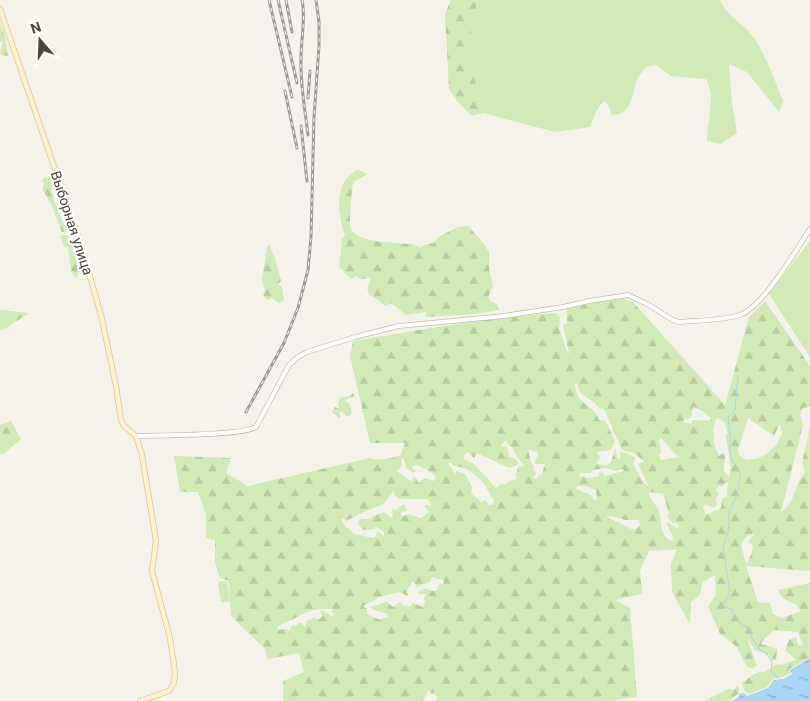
<svg xmlns="http://www.w3.org/2000/svg" width="810" height="701" font-family="Roboto,sans-serif">
	<defs>
		<pattern id="forest-firs" width="22" height="20" patternUnits="userSpaceOnUse" patternTransform="scale(1.25)"><rect width="22" height="20" fill="#d2eab5"/><path d="M5 1l3.5 6h-7zM16 11l3.5 6h-7z" fill="#b6ca9c"/></pattern>
		<pattern id="water-ripples" width="26" height="14" patternUnits="userSpaceOnUse" patternTransform="scale(1.25)"><rect width="26" height="14" fill="#a9d4f2"/><path d="M2 4q2-2 4 0t4 0M15 11q2-2 4 0t4 0" fill="none" stroke="#8caec5"/></pattern>
	</defs>
	<rect width="100%" height="100%" fill="#f6f3ec"/>
	<!-- green -->
	<g fill="#d2eab5">
		<path d="M478 0H720C728 17 737 19 748 31 763 46 775 81 783 101L779 112 747 72 729 64 732 103 737 133 720 144 707 141C707 121 716 97 706 79L671 76 656 65 646 67C643 71 639 76 637 80 631 95 633 115 612 115L609 106 605 101C596 107 594 118 590 127L555 132 483 113 470 59 472 23Z"/>
		<path d="M810 241V357L769 294Z"/>
		<path d="M220 581H227L230 600 229 602H221L218 583Z"/>
	</g>
	<!-- forest -->
	<g fill="url(#forest-firs)" fill-rule="evenodd">
		<path d="M451 0H478L472 23 470 59 483 113 472 116 458 102 449 89 445 13Z"/>
		<path d="M0 23 5 36 8 56 2 55 0 52 3 42 0 41Z"/>
		<path d="M358 170 368 174 353 182C352 194 348 218 351 229 356 243 400 243 413 244L420 248 424 245 433 243 442 235 458 227 468 226 480 239 489 252V268L493 286 488 297 490 301 497 304 499 310 476 314 425 317 426 312 406 315 391 303 386 306 369 294 367 288 371 278 361 279 356 276 351 279 339 267 342 239 345 235C337 214 334 180 358 170Z"/>
		<path d="M46 176 53 183 51 192 53 194C55 208 62 216 66 230L64 232H62C56 219 52 201 42 190L44 184 42 180Z"/>
		<path d="M63 235H69L71 243 76 250 77 265H80L81 269 76 278 71 272 68 248 64 246 60 237Z"/>
		<path d="M269 245 275 258 281 281 278 284 282 287 284 300 279 303 272 298 267 300 263 295 265 290 262 279 267 248Z"/>
		<path d="M622 298 633 302 725 405 749 317 765 301 810 366V407L803 408 800 415 803 425 781 512C797 501 793 486 805 472L802 463 810 427V571L746 566 758 602 770 603 773 614 782 618 801 611 797 605 782 598 778 590 810 583V657L788 670 791 673 783 677 774 678 767 687 749 694 745 692 742 683C749 678 756 670 765 672L777 664 781 665 796 660 785 650 789 640 796 637 798 645H803L798 632 774 630 763 640 761 644 777 649 776 660 772 661 769 655 755 650 747 638 757 666 752 668 747 667 737 647 720 634 708 606 716 595 715 575 702 583 700 595 691 602 690 624 672 592 671 564 677 549 649 551 640 571 642 594 615 600 630 608 637 697 609 701H435L437 699 435 693 432 694 428 690 423 701H283V681L304 672 299 653 268 659 265 649 231 616 229 581 220 578 215 563V540L206 538V515L198 492H180L174 456 231 458 226 473 248 486 370 458C377 462 393 458 401 455L405 443H370L350 356 353 341 485 319 556 313 560 317 559 329 568 354 569 353 563 325 567 323 566 308ZM575 383H577L580 393 595 403 599 408 604 409 622 450 634 453 645 462 639 463V466L649 487C641 482 638 472 633 464L635 458 631 455 620 451V458L618 459 615 449 611 462 607 465 596 464 600 458 597 452 611 450 615 441 605 420 600 421C598 418 596 413 593 410 582 400 576 401 575 383ZM693 407C699 409 707 413 711 418L710 421 693 420 691 424 683 422 685 419 691 418ZM717 418 724 422 728 433 726 436C727 447 733 468 729 477L724 472V463L726 457 723 453 719 456C713 446 711 428 717 418ZM748 418 774 436 780 423 782 433 777 444 767 454 759 458 746 460 739 455 738 450ZM661 438 676 455 680 457 661 460 659 456 661 452 659 440ZM506 440 508 445 513 448C514 456 521 459 524 467L519 466 515 475 517 479 508 482 506 484H501L496 488 474 464 464 459V455L468 452 474 458 477 453 509 468 519 464 516 459 509 457 508 449 506 446 503 447 501 445ZM528 449 538 453V456L535 460V464H545L542 474 538 476 536 479 532 477 536 475V473L533 469 534 466 531 463ZM403 458 407 468 413 473 416 471 412 468V466L418 465 435 475V479L434 481 424 478 420 483 417 481 416 478 413 477V481L409 480 397 471 402 466 401 460ZM451 462 452 465C458 467 464 467 468 470 479 475 489 490 494 501L492 505H489L485 500 481 502 471 493 472 487 465 474 456 471V475L448 463ZM606 468 616 471 623 469 624 471 604 476 603 472 599 473V476L589 478 577 476 582 473H591L593 470ZM728 482 727 496 722 499 721 508 706 515 703 507 706 504 714 508 717 505 716 499 719 493 716 490 718 486 722 487 725 483ZM578 486H585L596 490 597 499 594 500 591 495 576 489ZM393 491H394V495L400 499H427L431 503 430 506 427 505 424 506 429 512 421 518 407 514 404 516 401 515 402 511 404 512 407 510 404 504 396 510 392 509 393 517H390L384 512 373 516 370 519H360L358 523 363 530 375 529V526L384 532V536L377 531 376 537 373 538 354 534 349 528H346L341 519 343 518 346 521 368 510 384 504ZM650 492 663 494 669 514 667 516 672 523H679L678 528 674 527 668 521 667 525 673 537V541C659 539 662 521 659 511 656 505 651 500 648 494ZM607 515 626 520H639L640 525 636 529 633 530 609 518ZM755 533 748 543H751L753 547 748 563 745 561 741 543 747 536ZM432 577 444 581V583L439 585 437 590 432 591 426 588 418 592 420 594H426L424 598 425 603 423 607 413 603 409 607 408 605 404 606 400 602 393 607 386 601 381 604 371 607 372 609 387 614 388 617 381 619V620L370 616 367 613V609L363 606 380 597 399 592 408 596 407 590 413 581 416 585 415 587 430 582ZM320 609H333L331 612 335 614 332 616 322 610 320 612 323 616 319 619 313 618 306 621 305 627 300 622 296 626 293 625 289 631 285 629 278 630 277 627 309 611Z"/>
		<path d="M0 310 29 313 6 328 0 330Z"/>
		<path d="M354 392V397L345 400 350 405 352 413 347 417 342 411 339 413 341 416 339 418 332 412 335 407 340 409 338 403 340 398 350 396Z"/>
		<path d="M11 421 21 439 5 453 0 454V425Z"/>
		<path d="M736 686 739 688V693L729 701H704L729 689 734 690Z"/>
	</g>
	<!-- water -->
	<path fill="url(#water-ripples)" d="M810 658V701H732L735 699 738 698 740 693H744L747 696 768 688 774 680 783 679 792 674 790 670Z"/>
	<g fill="none" stroke-linecap="round" stroke-linejoin="round">
		<!-- stream -->
		<path stroke="#a9d4f2" stroke-width="1" d="M738 376 735 410 728 417 730 433V455L733 462 739 468 740 476 737 495 729 511V530L723 548 730 592 723 604 725 607 732 609 733 615 739 622 749 629 752 638 760 650 767 654 772 663 771 671 780 679"/>
		<!-- tertiary casing -->
		<g stroke="#c2bbae" stroke-width="5.5">
			<path id="tertiary" d="M136 436C157 435 242 436 256 427L289 365 298 357 307 352 355 337 399 326 504 316 563 307 589 301 628 295 647 304 673 320 679 322C699 320 721 321 740 315 763 307 796 250 810 229"/>
		</g>
		<!-- secondary casing -->
		<g stroke="#d6c79b" stroke-width="6">
			<path id="secondary" d="M0 9 81 245 101 315 116 386 121 420 124 426 136 436 142 455 156 541 152 571 170 638 175 672 174 683 169 691 140 701"/>
		</g>
		<!-- tertiary -->
		<use href="#tertiary" stroke="#fff" stroke-width="4"/>
		<!-- secondary -->
		<use href="#secondary" stroke="#fff3cd" stroke-width="4.5"/>
		<!-- rail casing -->
		<g stroke="#9a9a9a" stroke-width="3">
			<g id="rail">
				<path d="M269 0 292 97"/>
				<path d="M278 0 297 83"/>
				<path d="M286 0 292 32"/>
				<path d="M302 0C306 20 301 38 301 58 300 84 305 109 308 135"/>
				<path d="M285 91 297 148"/>
				<path d="M308 98 310 71"/>
				<path d="M301 126 307 181"/>
				<path d="M246 412 284 343 298 308 308 270 311 237 314 117 319 46V22L316 0"/>
			</g>
		</g>
		<!-- rail -->
		<use href="#rail" stroke="#fff" stroke-width="1" stroke-dasharray="4" stroke-linecap="butt"/>
	</g>
	<g text-anchor="middle" stroke-width="4.5" stroke-linejoin="round" paint-order="stroke">
		<!-- street labels -->
		<g font-size="14" fill="#4b4439" stroke="#fff">
			<text transform="translate(72 223) rotate(72)" y="5">Выборная улица</text>
		</g>
	</g>
	<!-- north arrow -->
	<g transform="translate(40 40) rotate(341)" stroke="#ffffff" stroke-width="4" paint-order="stroke">
	<path d="M0-4L9 19L0 12L-9 19Z" fill="#4b4439"/>
	<text y="-8" font-size="14" font-weight="bold" text-anchor="middle" fill="#4b4439">N</text>
	</g>
</svg>
